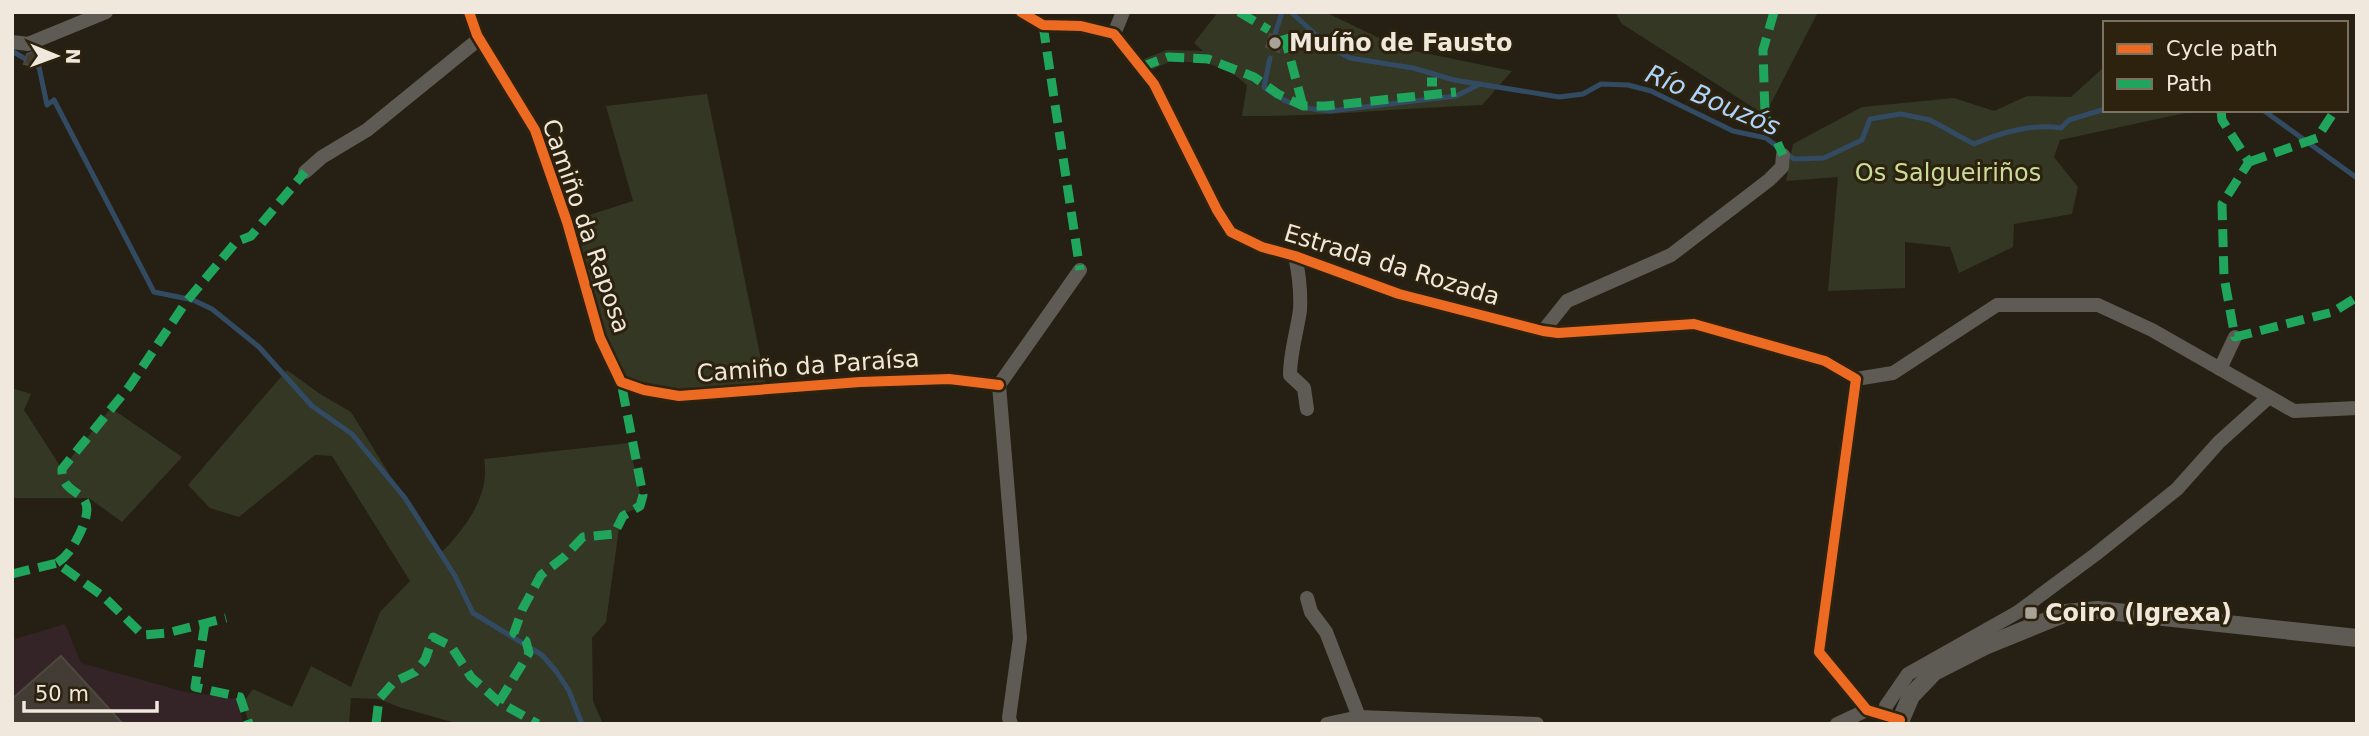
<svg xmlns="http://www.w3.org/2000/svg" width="2369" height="736" font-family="'DejaVu Sans',sans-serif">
	<rect width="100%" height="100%" fill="#262014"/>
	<!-- education -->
	<path fill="#352427" d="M65 624 81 663 185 692 236 699 244 724H12V640Z"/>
	<!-- green -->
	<g fill="#333724">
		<path d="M1218 12H1325L1400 48 1512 71 1482 105C1402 108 1322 117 1242 116L1247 85 1231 72 1207 63 1171 61 1145 73 1136 62 1167 50 1203 51 1194 43Z"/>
		<path d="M1615 12H1818L1765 115 1622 24Z"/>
		<path d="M2105 66V110H2199L2060 140 2054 157 2078 187 2072 214 2014 224 2013 247 1959 273 1950 247 1905 242V288L1828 291 1838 177 1786 181 1793 144 1862 107 1954 98 1994 111 2027 96 2071 97Z"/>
		<path d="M707 94 767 389 679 396 621 382 567 222 633 201 606 106Z"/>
		<path d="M287 370 320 394 351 412 439 555C464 530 491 496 484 459L629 443 643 507 621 514 606 622 592 638 593 701 603 724H459L399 707 379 699 351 698 349 724H249L243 703 253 689 292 707 311 666 351 687 380 612 410 581 332 456 315 455 239 517 210 508 188 485Z"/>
		<path d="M12 388 31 394 24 410 62 469 111 408 182 457 122 522 89 498H12Z"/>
	</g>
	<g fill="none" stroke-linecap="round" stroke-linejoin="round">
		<!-- stream -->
		<g stroke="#324b63" stroke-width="5">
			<path d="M1291 12 1328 46 1350 58 1413 68 1454 80 1559 97 1583 94 1601 84 1628 85 1651 91 1733 131 1766 138 1794 159 1824 158 1862 140 1870 119 1901 114 1930 120 1974 144C1999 133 2034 123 2061 128L2069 120 2105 109"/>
			<path d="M1275 34 1282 12"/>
			<path d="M12 51 39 67 47 105 54 100 154 292 193 300 212 309 259 347 312 406 352 434 405 498 455 576 473 613 542 655 556 671 569 691 582 724"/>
			<path d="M1270 58 1264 87C1284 104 1305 109 1330 111L1456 96 1480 84"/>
			<path d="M2263 110 2357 178"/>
		</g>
	</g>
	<!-- building -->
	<g fill="#433c34" stroke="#4e473f" stroke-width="2">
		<path d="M1270 34 1283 38 1279 52 1266 47Z"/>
		<path d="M35 51 41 53 39 67 24 64 27 54Z"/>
		<path d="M61 656 123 724H12V699Z"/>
	</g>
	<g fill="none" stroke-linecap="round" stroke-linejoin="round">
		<!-- minor -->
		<g stroke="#5d5b54" stroke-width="14">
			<path d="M469 12 477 35 535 130 567 222 600 338 621 382 644 390 679 396 860 382 949 379 999 385"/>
			<path d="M1021 12 1043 25 1081 26 1114 34 1154 84 1217 210 1231 232 1262 247 1295 256 1399 294 1543 331 1558 333 1694 324 1825 361 1856 379 1819 652 1867 710 1900 720"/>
			<path d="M1114 34 1123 12"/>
			<path d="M12 42 28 44 106 12"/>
			<path d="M305 172 322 157 367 130 479 39"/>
			<path d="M1295 256C1299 274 1301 292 1300 310 1297 332 1290 353 1290 375L1304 388 1307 409"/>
			<path d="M1543 331 1567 301 1671 255 1769 180 1782 167 1783 155"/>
			<path d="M2220 369 2235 337"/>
			<path d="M1856 379 1893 373 1997 305H2098L2152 330 2294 411 2357 408"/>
			<path d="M999 385 1020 638 1009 718 1011 724"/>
			<path d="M999 385 1080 270"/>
			<path d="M1307 598 1311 612 1326 632 1359 717"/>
			<path d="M1885 715 1886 706 1908 674 2018 612 2096 554 2177 489 2219 442 2269 397"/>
			<path d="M1327 724 1359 717 1537 724"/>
			<path d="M1837 724 1867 710"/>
		</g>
		<!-- tertiary -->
		<path stroke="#5d5b54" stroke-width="18" d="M1899 724 1911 696 1934 672 1985 646 2066 613 2098 610 2357 638"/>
		<!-- quiet -->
		<g stroke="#20a55d" stroke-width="9" stroke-dasharray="18 9" stroke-linecap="butt">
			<path d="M1239 12 1269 30"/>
			<path d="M1774 12 1763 50 1765 115 1783 155"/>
			<path d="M1043 25 1080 270"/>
			<path d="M1284 35 1303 106"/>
			<path d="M1141 67 1168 57 1208 59 1254 77 1278 94 1303 106H1326L1456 92"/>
			<path d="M1427 82H1437"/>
			<path d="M2221 110 2222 120 2249 162 2222 204 2224 277 2235 337 2333 312 2357 297"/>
			<path d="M2249 162 2317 138 2332 115"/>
			<path d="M57 563C69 555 74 545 80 533 103 484 61 502 62 469L129 387 186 302 236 242 251 236 305 172"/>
			<path d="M12 574 57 563 104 597 143 635 167 633 226 618"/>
			<path d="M205 623 195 687 240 697 249 724"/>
			<path d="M499 702 529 653 526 641 514 633 522 610 541 575 564 557 583 537 614 534 623 516 640 506 643 495 621 382"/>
			<path d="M376 724 379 699 394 682 415 672 425 660 433 637 451 646 471 677 499 702 538 724"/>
		</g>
		<!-- cycleway casing -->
		<g stroke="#2d220d" stroke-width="15">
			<g id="cycleway">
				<path d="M469 12 477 35 535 130 567 222 600 338 621 382 644 390 679 396 860 382 949 379 999 385"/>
				<path d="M1021 12 1043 25 1081 26 1114 34 1154 84 1217 210 1231 232 1262 247 1295 256 1399 294 1543 331 1558 333 1694 324 1825 361 1856 379 1819 652 1867 710 1900 720"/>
			</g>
		</g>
		<!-- cycleway -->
		<use href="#cycleway" stroke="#ed6a23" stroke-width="10"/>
	</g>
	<!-- markers -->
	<g fill="#a9a296" stroke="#2d220d" stroke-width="2.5">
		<circle cx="1275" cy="43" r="7"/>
		<rect x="2024" y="606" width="14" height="14" rx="3.5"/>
	</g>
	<g text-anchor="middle" stroke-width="6" stroke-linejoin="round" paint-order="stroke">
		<!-- poi labels -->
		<g font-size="24" font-weight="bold" fill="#f0e8dc" stroke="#2d220d" text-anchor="start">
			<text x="1289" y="51">Muíño de Fausto</text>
			<text x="2045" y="621">Coiro (Igrexa)</text>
		</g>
		<!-- park labels -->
		<g font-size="24" fill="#cadc9a" stroke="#2d220d">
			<text x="1948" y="181">Os Salgueiriños</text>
		</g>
		<!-- street labels -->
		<g font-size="24" fill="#f0e8dc" stroke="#2d220d">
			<text transform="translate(586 226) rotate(71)" y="8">Camiño da Raposa</text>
			<text transform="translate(1392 265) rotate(17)" y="8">Estrada da Rozada</text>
			<text transform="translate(808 366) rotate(-4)" y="8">Camiño da Paraísa</text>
		</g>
		<!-- water labels -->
		<g font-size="26" font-style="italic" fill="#add4fd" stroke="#2d220d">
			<text transform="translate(1713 100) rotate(23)" y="9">Río Bouzós</text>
		</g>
	</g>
	<!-- border -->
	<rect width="2369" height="736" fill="none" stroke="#f0e8dc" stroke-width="28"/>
	<!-- legend -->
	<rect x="2103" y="21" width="245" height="91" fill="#2d220d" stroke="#7b7160" stroke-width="2"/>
	<rect x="2117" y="44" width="35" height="10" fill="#ed6a23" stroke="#7b7160" stroke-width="2"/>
	<text x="2166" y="56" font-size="21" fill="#f0e8dc">Cycle path</text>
	<rect x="2117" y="79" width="35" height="10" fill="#20a55d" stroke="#7b7160" stroke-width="2"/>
	<text x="2166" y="91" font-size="21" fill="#f0e8dc">Path</text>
	<!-- north arrow -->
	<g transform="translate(56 56) rotate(91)" stroke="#2d220d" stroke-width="5" paint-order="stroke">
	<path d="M0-5L12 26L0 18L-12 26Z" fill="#f0e8dc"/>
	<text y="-10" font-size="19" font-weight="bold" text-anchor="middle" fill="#f0e8dc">N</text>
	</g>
	<!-- scale -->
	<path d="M24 701v10h133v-10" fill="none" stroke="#f0e8dc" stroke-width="3.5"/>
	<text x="35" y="701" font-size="21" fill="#f0e8dc" stroke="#2d220d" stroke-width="5" paint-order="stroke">50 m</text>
</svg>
